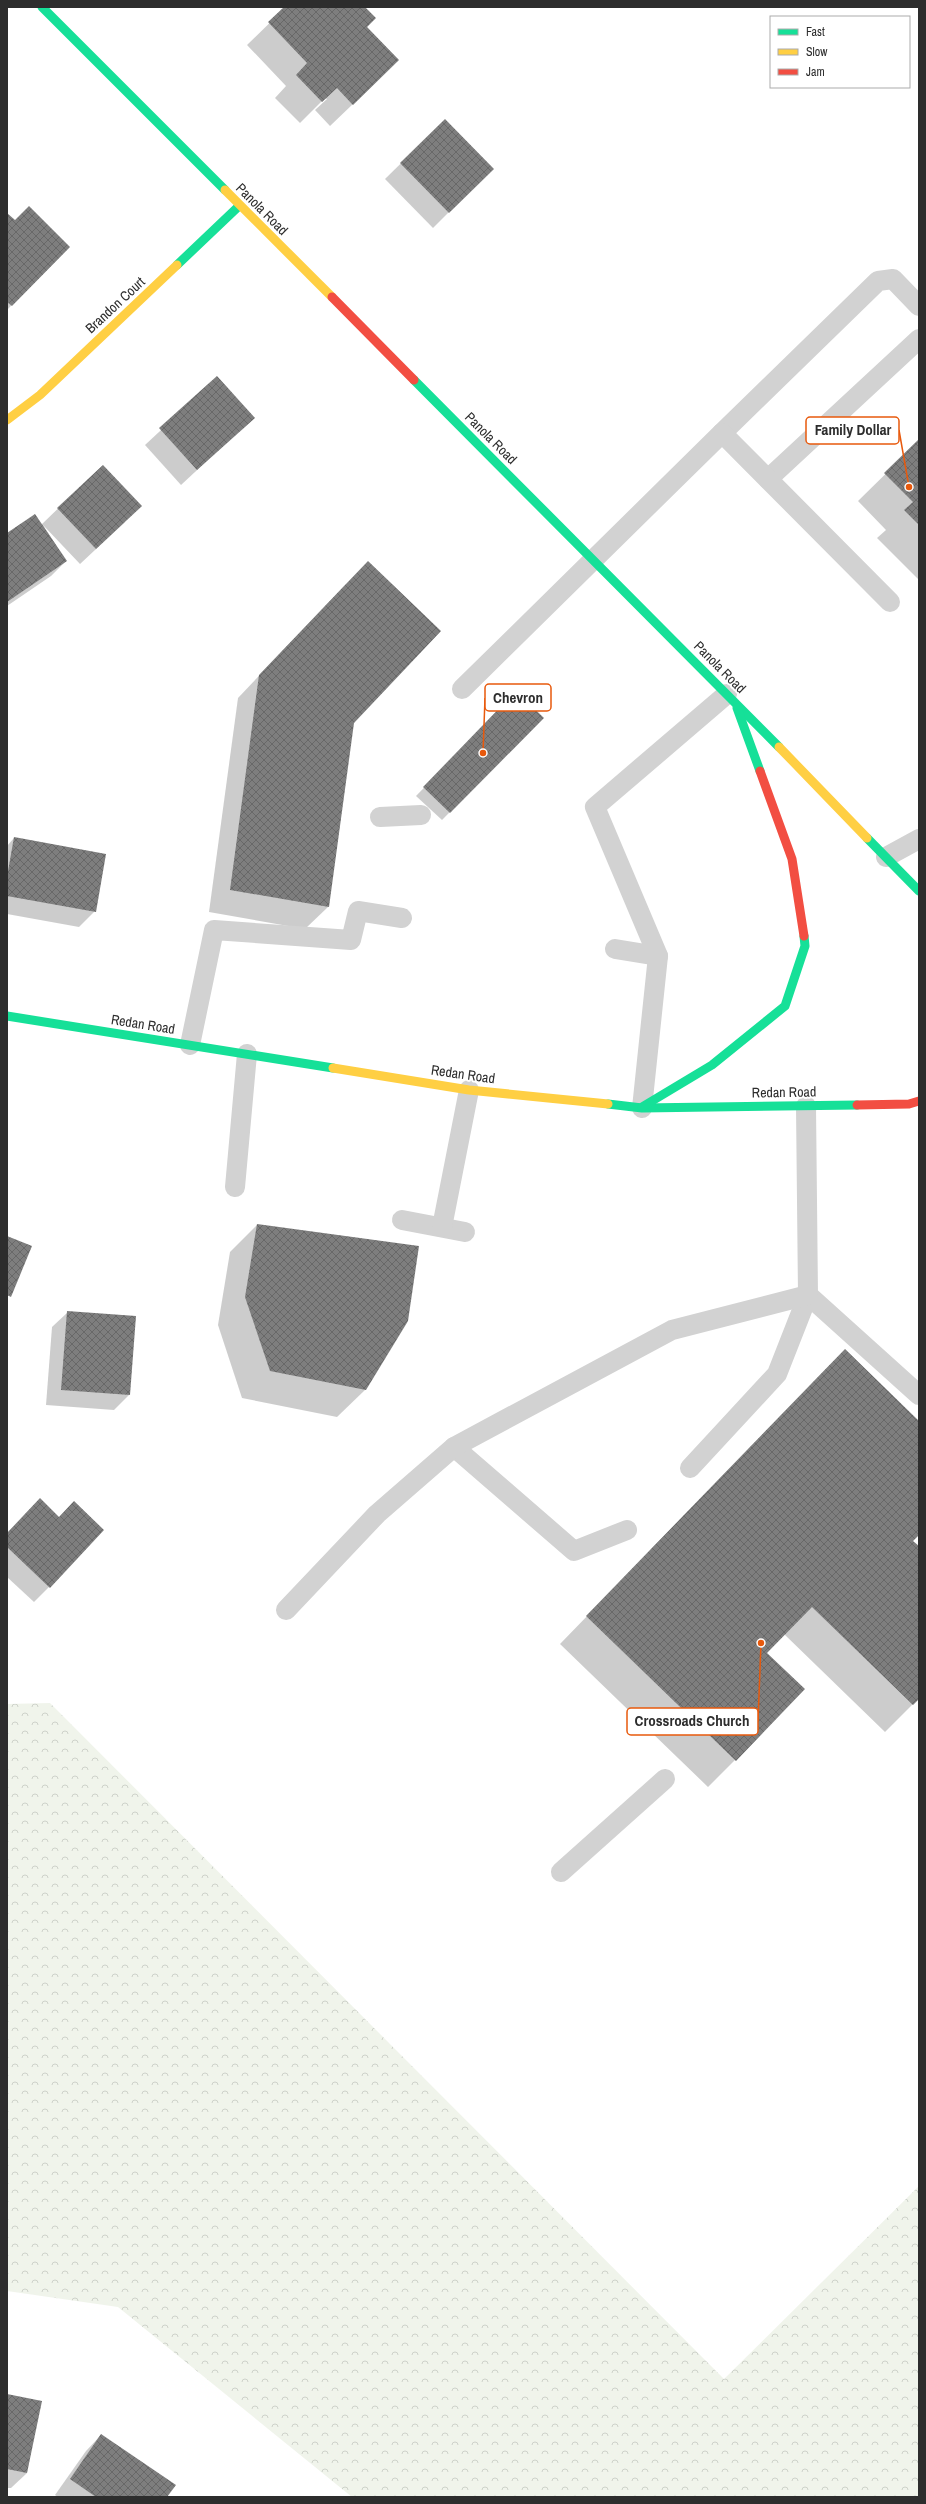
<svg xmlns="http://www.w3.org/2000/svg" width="926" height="2504" font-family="'Archivo Narrow',sans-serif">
	<defs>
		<pattern id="forest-crowns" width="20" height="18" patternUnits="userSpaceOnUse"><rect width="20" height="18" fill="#f0f4eb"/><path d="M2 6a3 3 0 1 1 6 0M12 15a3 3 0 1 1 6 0" fill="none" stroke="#ced2ca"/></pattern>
		<pattern id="building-cross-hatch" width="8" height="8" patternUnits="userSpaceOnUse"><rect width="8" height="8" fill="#7e7e7e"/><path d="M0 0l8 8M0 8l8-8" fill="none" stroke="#686868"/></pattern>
	</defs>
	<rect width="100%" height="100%" fill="#fff"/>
	<!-- forest -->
	<path fill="url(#forest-crowns)" d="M50 1703 724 2379 919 2186V2497H352L118 2307 7 2291V1704Z"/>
	<!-- shadow -->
	<g fill="#0003">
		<path d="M286 7H364L376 82 330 126 315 110 327 99 325 98 300 123 275 98 286 86 247 45Z"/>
		<path d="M445 120 492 169 433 228 385 179Z"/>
		<path d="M7 215 15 221 69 247 7 310Z"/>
		<path d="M217 378 253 418 181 485 145 445Z"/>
		<path d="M919 441V580L877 538 886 530 858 501Z"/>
		<path d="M102 466 125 522 80 564 43 525 66 561 51 576 7 606V534L41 525Z"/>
		<path d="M346 584 353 722 328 907 305 929 209 912 238 698Z"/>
		<path d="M516 693 543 718 442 820 416 796Z"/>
		<path d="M14 838 95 911 79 927 7 914V846Z"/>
		<path d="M257 1225 407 1321 365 1390 337 1417 242 1398 218 1325 230 1252Z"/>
		<path d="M68 1312 129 1395 114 1410 46 1405 52 1327Z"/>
		<path d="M818 1378 919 1422V1533L912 1541 919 1548V1698L885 1732 784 1634 765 1653 735 1760 708 1787 560 1644Z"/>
		<path d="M59 1518 49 1587 34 1602 7 1577V1534Z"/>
		<path d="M7 2395 40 2402 27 2473 11 2488H7Z"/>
		<path d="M101 2435 166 2497H58L55 2495 86 2451Z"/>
	</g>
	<!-- building -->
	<g fill="url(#building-cross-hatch)">
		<path d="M284 7H365L376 18 367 27 399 60 353 105 337 88 322 102 296 75 307 63 268 22Z"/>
		<path d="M445 119 494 169 449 213 400 163Z"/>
		<path d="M29 206 70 247 12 306 7 302V213L15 220Z"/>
		<path d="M217 376 255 418 197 470 159 428Z"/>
		<path d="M919 439V525L904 510 913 502 884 473Z"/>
		<path d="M103 465 142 506 96 549 57 508Z"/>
		<path d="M35 514 67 561 7 602V533Z"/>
		<path d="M368 561 441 631 354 723 329 907 230 890 259 675Z"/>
		<path d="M516 691 544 718 450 813 423 787Z"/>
		<path d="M14 837 106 854 96 912 7 896V877Z"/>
		<path d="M257 1224 419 1246 408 1321 366 1390 270 1371 245 1297Z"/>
		<path d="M7 1236 32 1246 11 1297 7 1295Z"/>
		<path d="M67 1311 136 1316 130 1395 61 1390Z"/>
		<path d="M845 1349 919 1421V1535L913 1541 919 1546V1699L913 1705 812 1607 767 1653 805 1689 736 1761 586 1616Z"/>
		<path d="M40 1498 59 1517 74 1501 104 1530 50 1588 7 1547V1533Z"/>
		<path d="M7 2394 42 2401 27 2473 7 2469Z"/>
		<path d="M101 2434 176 2485 167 2497H96L70 2479Z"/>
	</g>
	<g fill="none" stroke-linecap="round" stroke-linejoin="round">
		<!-- lane -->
		<g stroke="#d2d2d2" stroke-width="20">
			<path d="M722 433 878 281 893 279 919 306"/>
			<path d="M768 479 919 339"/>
			<path d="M462 689 722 433 890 602"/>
			<path d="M380 817 421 815"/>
			<path d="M886 857 919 839"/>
			<path d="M615 949 658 956 642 1108"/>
			<path d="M658 956 595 807 727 694"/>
			<path d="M190 1045 214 930 351 940 358 911 402 918"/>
			<path d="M235 1187 247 1054"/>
			<path d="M402 1220 465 1232"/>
			<path d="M442 1227 469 1090"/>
			<path d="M454 1447 574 1551 627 1530"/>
			<path d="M690 1468 777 1374 808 1295 919 1395"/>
			<path d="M286 1610 377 1514 454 1447 672 1330 808 1295 806 1106"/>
			<path d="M561 1872 665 1779"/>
		</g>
		<!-- fast -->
		<g stroke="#16e098" stroke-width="9">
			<path d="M42 7 225 190"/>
			<path d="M177 265 239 206"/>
			<path d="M414 380 779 747"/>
			<path d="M737 708 760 771"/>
			<path d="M867 838 919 891"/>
			<path d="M7 1016 333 1068"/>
			<path d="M608 1104 642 1108 857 1105"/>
			<path d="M642 1107 712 1065 785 1006 805 946 804 936"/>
		</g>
		<!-- slow -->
		<g stroke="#ffcf43" stroke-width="9">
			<path d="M225 190 332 297"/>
			<path d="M7 420 40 395 177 265"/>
			<path d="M779 747 867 838"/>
			<path d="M333 1068 469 1090 608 1104"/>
		</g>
		<!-- jam -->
		<g stroke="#f24e42" stroke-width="9">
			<path d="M332 297 414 380"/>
			<path d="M760 771 792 859 804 936"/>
			<path d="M857 1105 909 1104 919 1101"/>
		</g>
	</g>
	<g text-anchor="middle" stroke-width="4" stroke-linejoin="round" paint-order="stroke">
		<!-- street labels -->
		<g font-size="14" fill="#2d2d2d" stroke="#fff">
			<text transform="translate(262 209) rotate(45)" y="5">Panola Road</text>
			<text transform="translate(115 305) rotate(-43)" y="5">Brandon Court</text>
			<text transform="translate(491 438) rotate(45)" y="5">Panola Road</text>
			<text transform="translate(720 667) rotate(45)" y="5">Panola Road</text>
			<text transform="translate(143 1024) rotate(9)" y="5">Redan Road</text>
			<text transform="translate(463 1074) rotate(8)" y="5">Redan Road</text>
			<text transform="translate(784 1092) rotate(-1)" y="5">Redan Road</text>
		</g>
	</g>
	<!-- callouts -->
	<path fill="none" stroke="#e8590c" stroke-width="1.5" d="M909 487L899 430M483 753L485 698M761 1643L758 1721"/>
	<g fill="#e8590c" stroke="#fff" stroke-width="1.5">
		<circle cx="909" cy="487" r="4"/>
		<circle cx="483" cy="753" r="4"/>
		<circle cx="761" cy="1643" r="4"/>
	</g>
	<g fill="#fff" stroke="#e8590c" stroke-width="1.5">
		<rect x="806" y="417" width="93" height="27" rx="4"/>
		<rect x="485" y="684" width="66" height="27" rx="4"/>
		<rect x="627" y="1708" width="131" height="27" rx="4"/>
	</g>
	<g font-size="15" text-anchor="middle" font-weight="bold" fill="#2d2d2d">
		<text x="853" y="435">Family Dollar</text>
		<text x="518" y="703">Chevron</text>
		<text x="692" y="1726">Crossroads Church</text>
	</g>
	<!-- border -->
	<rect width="926" height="2504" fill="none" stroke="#2d2d2d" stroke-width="16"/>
	<!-- legend -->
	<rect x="770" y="16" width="140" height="72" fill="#ffffff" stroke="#ababab"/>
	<rect x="778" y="29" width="20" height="6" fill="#16e098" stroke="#ababab"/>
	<text x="806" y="36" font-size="12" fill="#2d2d2d">Fast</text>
	<rect x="778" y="49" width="20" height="6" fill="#ffcf43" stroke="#ababab"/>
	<text x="806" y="56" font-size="12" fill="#2d2d2d">Slow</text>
	<rect x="778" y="69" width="20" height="6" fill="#f24e42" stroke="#ababab"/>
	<text x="806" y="76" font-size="12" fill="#2d2d2d">Jam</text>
</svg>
